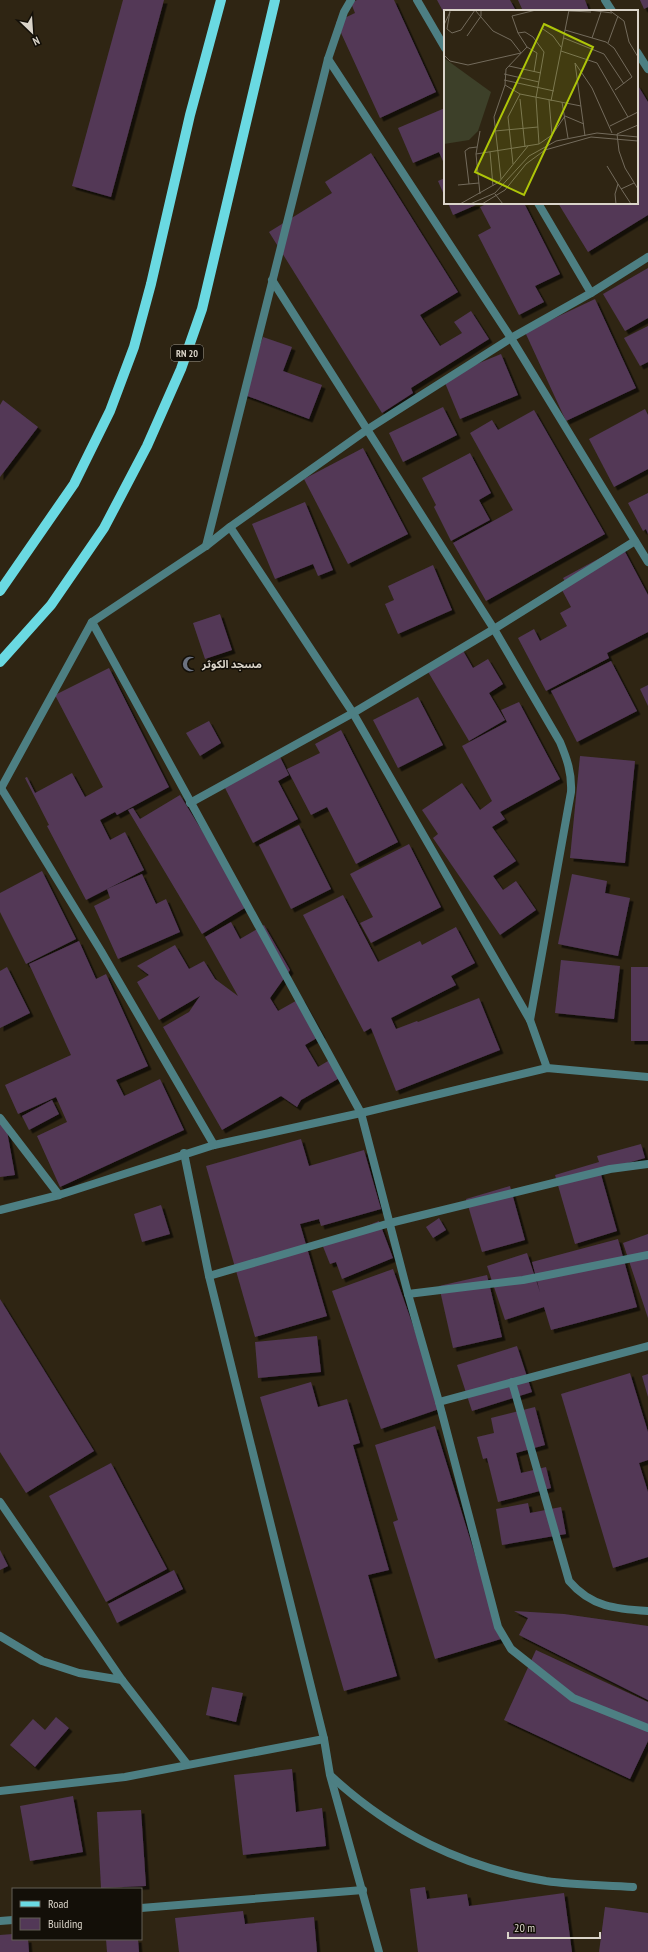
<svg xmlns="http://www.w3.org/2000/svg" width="648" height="1952" font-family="'PT Sans Narrow','Noto Sans Arabic',sans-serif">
	<defs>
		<filter id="shadow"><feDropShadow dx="3.5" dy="3.5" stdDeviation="0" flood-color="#0009"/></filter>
	</defs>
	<rect width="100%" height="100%" fill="#2f2513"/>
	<!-- building -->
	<g fill="#523857" filter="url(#shadow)">
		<path d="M123 0H164L111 197 72 186Z"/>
		<path d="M357 0H394L436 92 380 118 336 22 355 13 351 3Z"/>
		<path d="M437 0H510L516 11H445V15Z"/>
		<path d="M518 0H585L589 11H523Z"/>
		<path d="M640 0H648V7L644 9Z"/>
		<path d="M637 84 648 102V215L588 252 558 203H637Z"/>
		<path d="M445 108V166L439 152 413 163 398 128Z"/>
		<path d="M371 153 458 292 420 315 440 346 462 333 454 322 471 311 489 339 411 388 413 393 382 413 269 232 332 193 325 182Z"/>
		<path d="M445 178V197L438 181Z"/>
		<path d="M448 203H476V205L453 215Z"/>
		<path d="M488 203H524L560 274 535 286 544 302 519 315 478 235 491 228 480 207Z"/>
		<path d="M648 268V318L625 331 603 294Z"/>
		<path d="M595 299 636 388 566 421 525 332Z"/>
		<path d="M648 326V362L640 366 624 338Z"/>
		<path d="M263 337 292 347 283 371 322 385 309 419 242 394Z"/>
		<path d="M501 354 518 395 460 419 443 378Z"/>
		<path d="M3 400 38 427 0 477V405Z"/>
		<path d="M443 407 457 435 403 462 389 433Z"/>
		<path d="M645 409 648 415V469L614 487 589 439Z"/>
		<path d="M534 410 605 534 486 601 453 543 513 510 470 433 492 420 498 430Z"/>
		<path d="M363 448 408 534 348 564 304 479Z"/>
		<path d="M470 453 491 493 479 500 490 520 451 541 434 507 436 505 422 478Z"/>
		<path d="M648 493V534L646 529 643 531 628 503Z"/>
		<path d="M305 502 333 570 318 576 313 564 275 579 252 524Z"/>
		<path d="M622 546 648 595V632L607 653 609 658 546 691 518 638 534 629 540 641 567 626 560 613 571 607 562 590 568 587 563 578Z"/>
		<path d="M433 565 452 610 398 634 385 604 394 600 388 586Z"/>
		<path d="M220 614 232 650 205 659 193 623Z"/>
		<path d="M462 649 473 668 488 659 503 684 489 693 505 720 469 741 427 670Z"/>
		<path d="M611 661 637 711 577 742 551 691Z"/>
		<path d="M109 668 169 787 117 815 115 812 100 820 110 840 125 832 144 870 86 900 47 826 49 825 25 778 27 777 35 793 72 773 85 797 103 787 55 695Z"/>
		<path d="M648 685V706L640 689Z"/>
		<path d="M418 697 443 745 398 768 373 720Z"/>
		<path d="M519 702 560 779 500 812 505 819 492 827 516 861 493 876 503 890 516 881 536 910 500 935 433 838 438 834 422 810 462 783 480 810 492 801 462 746 507 722 501 710Z"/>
		<path d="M209 721 221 743 200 756 186 733Z"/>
		<path d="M341 730 398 842 356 864 327 807 311 815 287 769 320 753 315 744Z"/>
		<path d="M279 755 289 775 278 781 298 819 253 843 223 784Z"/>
		<path d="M580 756 635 761 625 863 570 858Z"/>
		<path d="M180 795 248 906 202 934 128 810 133 808 140 819Z"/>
		<path d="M299 825 331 889 291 909 259 845Z"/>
		<path d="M409 844 441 907 371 943 360 923 373 917 350 874Z"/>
		<path d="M42 871 76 939 26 964 0 912V893Z"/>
		<path d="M142 874 156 904 166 899 180 932 118 959 94 906 110 898 107 889Z"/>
		<path d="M572 874 607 881 605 893 630 898 618 956 558 944Z"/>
		<path d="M343 895 378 962 420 941 422 945 456 927 475 963 451 976 456 985 391 1018 396 1029 417 1021 418 1022 479 998 500 1050 396 1091 371 1028 364 1032 303 915Z"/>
		<path d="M231 922 240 939 264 925 290 970 270 998 278 1011 301 998 322 1035 305 1045 318 1067 333 1058 343 1076 301 1100 297 1107 281 1096 222 1130 163 1027 189 1012 200 996 159 1020 137 982 149 975 137 966 175 945 189 969 204 961 215 979 238 996 205 937Z"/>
		<path d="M79 941 96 979 106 974 148 1066 116 1080 124 1096 160 1079 184 1130 60 1187 37 1136 67 1122 56 1097 18 1114 5 1085 71 1055 29 964Z"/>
		<path d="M561 960 620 966 614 1019 555 1013Z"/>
		<path d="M7 967 30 1013 0 1028V971Z"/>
		<rect x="631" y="967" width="17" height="74"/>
		<path d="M52 1100 59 1114 29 1130 22 1116Z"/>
		<path d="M5 1120 15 1175 0 1177V1121Z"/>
		<path d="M301 1139 309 1166 364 1150 381 1209 321 1226 319 1219 300 1224 327 1316 255 1337 206 1166Z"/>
		<path d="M641 1144 645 1158 600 1171 617 1231 575 1244 555 1175 599 1162 597 1156Z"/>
		<path d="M510 1186 525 1240 482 1252 466 1199Z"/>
		<path d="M161 1205 170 1234 142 1242 134 1214Z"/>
		<path d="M439 1218 446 1230 433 1238 426 1227Z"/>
		<path d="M379 1221 393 1258 342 1279 336 1262 330 1264 322 1244Z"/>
		<path d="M648 1234V1318L623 1243Z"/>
		<path d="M618 1239 637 1307 551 1330 544 1307 505 1320 487 1266 527 1253 540 1292 532 1262Z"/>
		<path d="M393 1269 442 1408 381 1429 332 1291Z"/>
		<path d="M487 1275 502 1337 453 1348 439 1286Z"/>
		<path d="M0 1299 94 1451 26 1493 0 1452Z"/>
		<path d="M317 1336 321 1372 258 1378 255 1342Z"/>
		<path d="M517 1346 532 1392 472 1411 457 1365Z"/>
		<path d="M630 1373 648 1432V1460L639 1463 648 1492V1557L613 1568 561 1394Z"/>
		<path d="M648 1374V1397L642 1376Z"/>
		<path d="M311 1382 318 1407 347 1399 360 1443 353 1445 389 1570 368 1575 397 1676 344 1691 260 1397Z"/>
		<path d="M535 1407 545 1445 516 1453 521 1473 546 1467 551 1488 498 1502 487 1458 483 1459 477 1437 494 1433 491 1418Z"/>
		<path d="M435 1426 501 1639 435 1659 393 1522 398 1520 375 1445Z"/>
		<path d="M111 1463 167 1569 106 1602 49 1496Z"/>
		<path d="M528 1503 530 1513 561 1507 566 1534 502 1545 496 1509Z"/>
		<path d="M0 1550 8 1566 0 1570Z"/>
		<path d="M174 1570 183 1589 117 1623 108 1604Z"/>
		<path d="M514 1611 564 1614 648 1626V1700L519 1635 528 1618Z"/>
		<path d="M536 1650 648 1702V1741L630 1779 504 1720Z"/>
		<path d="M212 1687 243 1693 236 1722 206 1715Z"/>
		<path d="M56 1717 69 1728 35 1767 10 1745 33 1719 45 1730Z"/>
		<path d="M292 1769 296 1812 322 1808 326 1846 243 1855 234 1775Z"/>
		<path d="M73 1796 83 1852 30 1861 20 1806Z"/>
		<path d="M141 1810 146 1886 101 1888 97 1812Z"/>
		<path d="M425 1887 427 1899 467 1894 469 1906 564 1893 572 1952H418L410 1889Z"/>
		<path d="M605 1907 648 1913V1952H599Z"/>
		<path d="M243 1911 245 1924 314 1917 317 1952H179L175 1918Z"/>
		<path d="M13 1934V1939H28L29 1952H0V1935Z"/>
		<path d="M106 1939H138L139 1952H107Z"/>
	</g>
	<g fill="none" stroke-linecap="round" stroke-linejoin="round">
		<!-- minor -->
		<g stroke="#4d7f83" stroke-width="8">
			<path d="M417 0 445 48"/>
			<path d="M605 0 612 11"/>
			<path d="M637 52 648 69"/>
			<path d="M328 59 511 338 648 562"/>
			<path d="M538 203 591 293"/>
			<path d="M272 280 494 629 560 742C567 759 572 773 571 792L530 1020 547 1068"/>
			<path d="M230 527 353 713 530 1020"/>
			<path d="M206 546 328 59 344 12 351 0"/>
			<path d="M92 622 361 1113 408 1294 439 1402 498 1627 511 1649 573 1698 648 1728"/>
			<path d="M1 788 101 951 214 1145"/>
			<path d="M0 790 92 622 206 546 230 527 368 429 511 338 591 293 648 257"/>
			<path d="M190 803 353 713 494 629 635 541"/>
			<path d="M0 1118 59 1195"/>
			<path d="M184 1153 209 1276 324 1739 330 1775 379 1952"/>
			<path d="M0 1210 59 1195 214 1145 361 1113 547 1068 648 1077"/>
			<path d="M209 1276 390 1223 610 1169 648 1164"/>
			<path d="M408 1294 523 1280 648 1255"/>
			<path d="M512 1382 569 1581C591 1607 616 1609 648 1611"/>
			<path d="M439 1402 648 1346"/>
			<path d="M0 1502 122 1680 79 1673 42 1661 0 1636"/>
			<path d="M122 1680 187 1764"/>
			<path d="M331 1776C393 1833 462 1867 546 1881 574 1885 605 1885 633 1887"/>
			<path d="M0 1791 125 1777 324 1739"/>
			<path d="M141 1908 363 1890"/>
			<path d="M0 1921 13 1920"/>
		</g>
		<!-- primary -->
		<g stroke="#6ad9e2" stroke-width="10">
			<path d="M0 591 74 484 110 411 134 347 151 284 190 115 221 0"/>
			<path d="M0 662 51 605 104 528 147 446 181 369 202 309 275 0"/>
		</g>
	</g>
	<!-- icons -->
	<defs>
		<g id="mosque-bare" transform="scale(1.2)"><path d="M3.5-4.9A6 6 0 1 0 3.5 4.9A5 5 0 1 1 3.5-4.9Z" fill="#6b7280" stroke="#130f08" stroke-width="2.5" paint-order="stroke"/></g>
	</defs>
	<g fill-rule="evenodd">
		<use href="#mosque-bare" x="190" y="664"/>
	</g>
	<g text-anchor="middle" stroke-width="3" stroke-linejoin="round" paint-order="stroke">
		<!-- shield labels -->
		<rect fill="#130f08" stroke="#9e998f" stroke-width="1" x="171" y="345" width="32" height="16" rx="3"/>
		<g font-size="10" font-weight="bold" fill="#dad4c9">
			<text x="187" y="357">RN 20</text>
		</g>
		<!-- poi labels -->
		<g font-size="11" font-weight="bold" fill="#dad4c9" stroke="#130f08" text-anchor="start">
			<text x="202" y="668">مسجد الكوثر</text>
		</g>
	</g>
	<!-- overview -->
	<g transform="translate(444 10)">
		<rect width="194" height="194" fill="#2f2513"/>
		<path d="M0 48 47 82 34 121 25 130 0 134Z" fill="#3d4029"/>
		<path fill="none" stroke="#736b5c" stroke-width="1" d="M145 0 168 3M165 0 180 11 185 32 194 47M6 1 3 19 8 23 17 20 31 0 49 21 67 30 77 43M125 1 147 2M0 15 6 2M99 19 109 26 117 37M121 20 162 32 170 38 188 67 171 80M74 23 68 6 92 0M23 26 37 6V0M120 28 160 44 180 74M148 28 157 2M164 33 174 6M117 41 153 53 184 107M0 45 6 51 24 55 77 43M65 56 97 63M90 62 93 43 83 37 74 23 81 22 89 27 100 42 92 88 95 134M60 64 95 72M60 70 110 81M61 75 76 84 137 96M76 89 81 137M105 90 108 125M107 91 125 0M118 92 124 128M194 115 173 124 175 141 181 158 194 179M166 116 194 102M36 121 32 144 36 184M51 121 94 117M141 126 131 53 148 78 168 123M46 142 49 176M32 144 95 134 108 125 121 106 140 114M69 154 64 107 76 84M163 156 174 174M57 169 50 107 61 75 62 59 83 37M25 174 21 141 25 138 33 137M14 175 35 173M177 179 190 173M51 184 59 194M16 194 55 172 84 136M26 194 51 183 85 146 112 131 153 123 194 127M38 194 61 180 82 154 101 140 147 127 194 131M172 194 171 184 174 174 187 194"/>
		<path fill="#aec509" fill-opacity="0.15" stroke="#aec509" stroke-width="2" d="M100 14 149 37 80 185 31 162Z"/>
		<rect width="194" height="194" fill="none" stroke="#dad4c9" stroke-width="2"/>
	</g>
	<!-- legend -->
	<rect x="12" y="1888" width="130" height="52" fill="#130f08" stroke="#635e55"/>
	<rect x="20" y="1901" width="20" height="6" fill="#6ad9e2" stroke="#635e55"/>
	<text x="48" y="1908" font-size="12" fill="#dad4c9">Road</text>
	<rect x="20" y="1918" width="20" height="12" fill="#523857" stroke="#635e55"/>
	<text x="48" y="1928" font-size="12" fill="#dad4c9">Building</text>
	<!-- north arrow -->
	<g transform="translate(32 32) rotate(155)" stroke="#130f08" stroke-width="3" paint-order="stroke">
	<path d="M0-3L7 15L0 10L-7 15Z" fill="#dad4c9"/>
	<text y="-6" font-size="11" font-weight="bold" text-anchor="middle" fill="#dad4c9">N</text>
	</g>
	<!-- scale -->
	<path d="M508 1932v6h92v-6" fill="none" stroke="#dad4c9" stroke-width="2"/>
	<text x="514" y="1932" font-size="12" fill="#dad4c9" stroke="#130f08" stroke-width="3" paint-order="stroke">20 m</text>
</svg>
